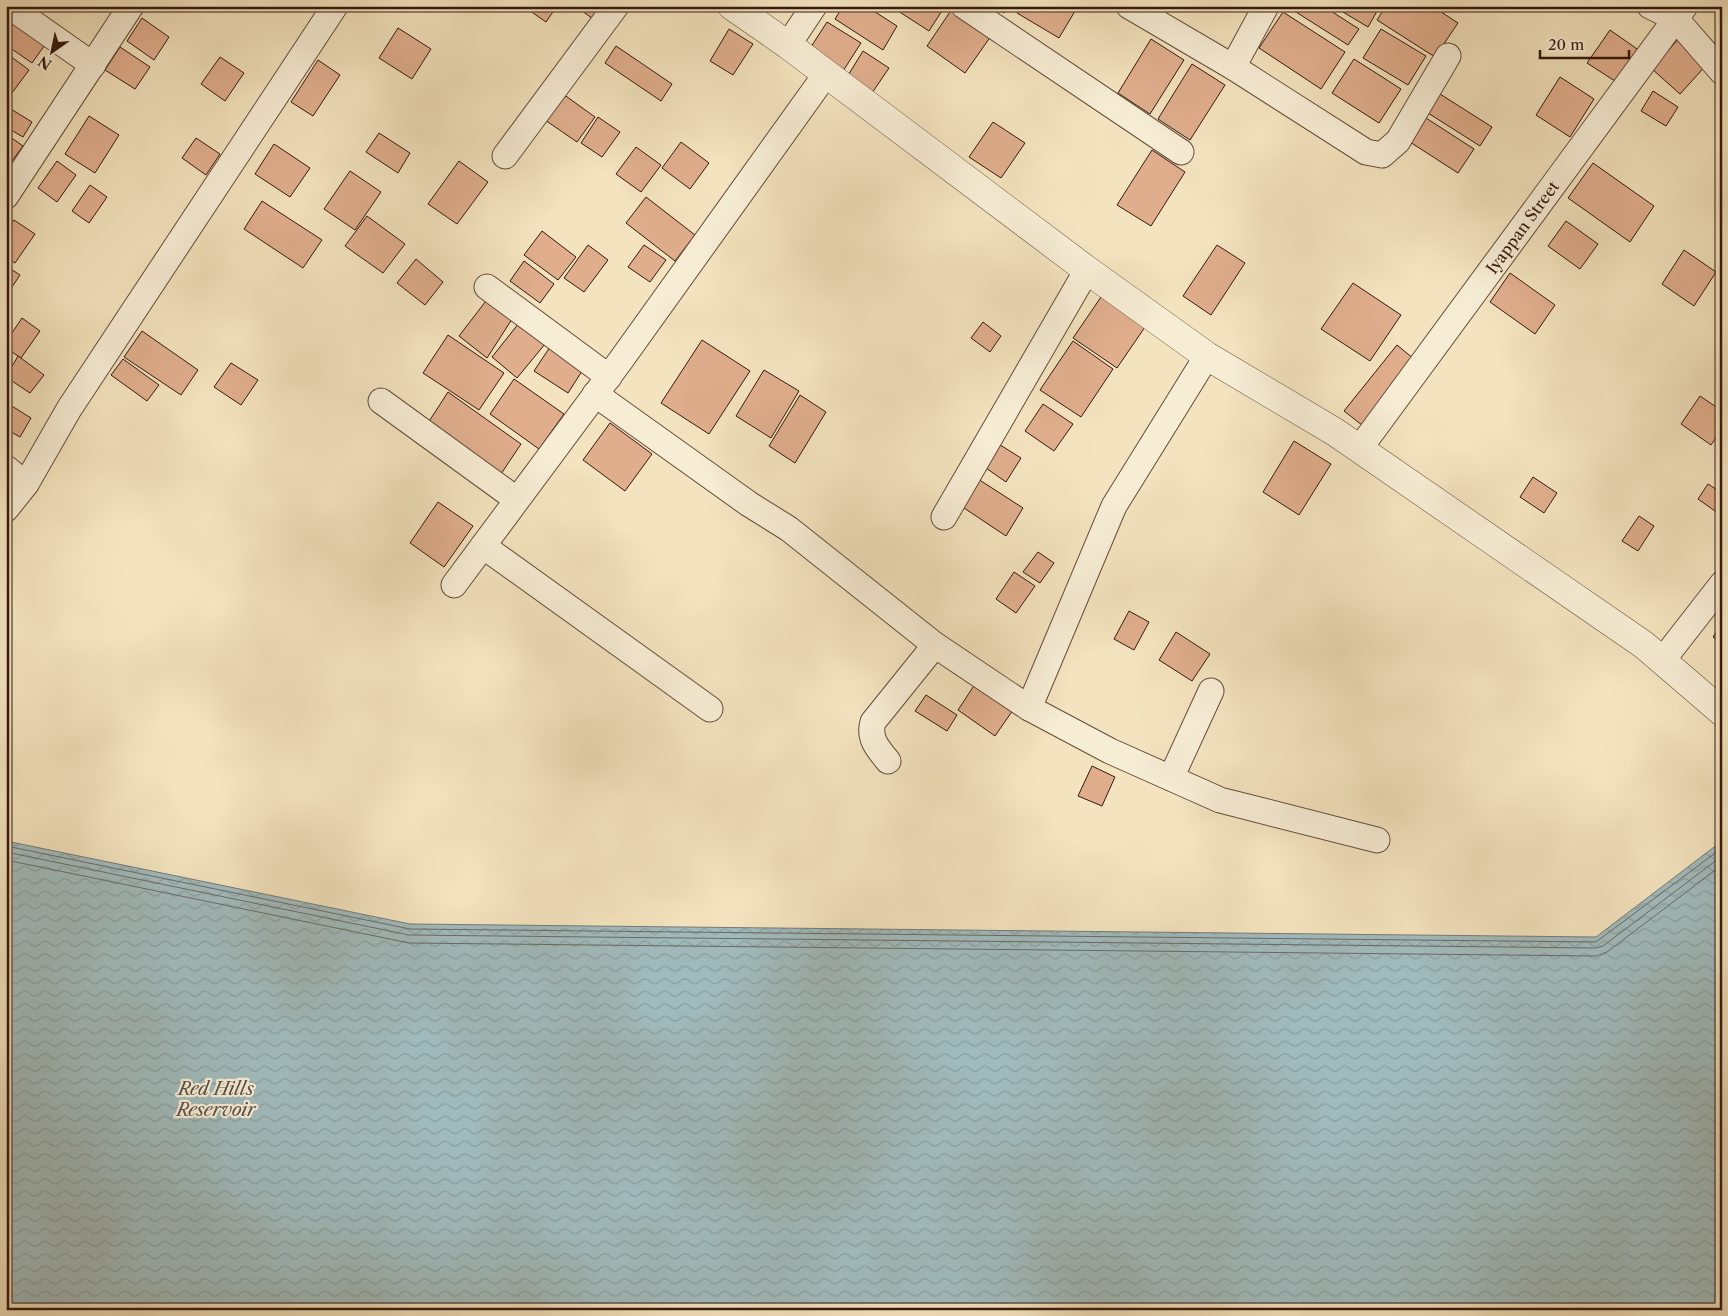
<svg xmlns="http://www.w3.org/2000/svg" width="1728" height="1316" font-family="'Libre Caslon Text',serif">
	<defs>
		<pattern id="water-waves" width="16" height="10" patternUnits="userSpaceOnUse" patternTransform="scale(1.25)"><rect width="16" height="10" fill="#a1bbbd"/><path d="M0 5q4-4 8 0t8 0" fill="none" stroke="#8ba0a1"/></pattern>
	</defs>
	<rect width="100%" height="100%" fill="#f3e3be"/>
	<filter id="stains"><feTurbulence type="fractalNoise" baseFrequency=".004" numOctaves="4"/><feColorMatrix values="0 0 0 0 .2 0 0 0 0 .09 0 0 0 0 .02 0 0 0 .5 -.17"/></filter>
	<radialGradient id="worn" r=".72"><stop offset=".6" stop-color="#630" stop-opacity="0"/><stop offset="1" stop-color="#630" stop-opacity=".3"/></radialGradient>
	<!-- water -->
	<path fill="url(#water-waves)" stroke="#767a77" d="M6 841 410 924 1596 937 1722 841V1310H6Z"/>
	<g fill="none" stroke-linecap="round" stroke-linejoin="round">
		<!-- shore -->
		<g stroke="#6b6a66" stroke-width="1">
			<path d="M6 846 410 929 1596 942 1722 848"/>
			<path d="M6 852 409 935 1596 948 1603 946 1722 856"/>
			<path d="M6 860 409 943 1596 956 1607 952 1722 865"/>
		</g>
	</g>
	<!-- building -->
	<g fill="#e0ae8d" stroke="#35190e">
		<path d="M523 6H557L546 22Z"/>
		<path d="M575 6H606L596 21Z"/>
		<path d="M843 6H866L897 26 883 50 835 19Z"/>
		<path d="M897 6H945L929 31 895 9Z"/>
		<path d="M993 6H1008L1004 13Z"/>
		<path d="M1022 6H1078L1059 38 1017 13Z"/>
		<path d="M1323 6 1359 29 1348 45 1288 7Z"/>
		<path d="M1333 6H1380L1368 27Z"/>
		<path d="M1386 6H1432L1458 23 1435 57 1377 20Z"/>
		<path d="M952 9 991 36 965 73 927 46Z"/>
		<path d="M1283 12 1345 52 1321 89 1259 48Z"/>
		<path d="M11 17 47 42 32 63 6 45V25Z"/>
		<path d="M142 18 169 37 154 60 127 41Z"/>
		<path d="M827 22 861 43 843 71 809 50Z"/>
		<path d="M398 28 431 49 412 79 379 58Z"/>
		<path d="M729 29 753 44 733 75 710 61Z"/>
		<path d="M1381 29 1426 56 1408 85 1363 58Z"/>
		<path d="M1610 30 1640 51 1618 83 1587 63Z"/>
		<path d="M1680 37 1709 62 1680 94 1652 69Z"/>
		<path d="M1151 39 1184 60 1150 114 1118 93Z"/>
		<path d="M616 46 672 84 661 101 605 63Z"/>
		<path d="M120 47 150 67 135 89 105 70Z"/>
		<path d="M863 51 889 68 872 93 847 77Z"/>
		<path d="M6 53 29 70 6 101Z"/>
		<path d="M220 57 244 73 225 101 201 84Z"/>
		<path d="M1354 59 1401 89 1379 123 1332 93Z"/>
		<path d="M318 60 340 75 313 116 291 102Z"/>
		<path d="M1192 64 1225 85 1190 140 1158 119Z"/>
		<path d="M1560 77 1594 99 1570 137 1536 115Z"/>
		<path d="M1653 91 1678 107 1666 126 1641 111Z"/>
		<path d="M563 94 595 117 577 142 545 120Z"/>
		<path d="M1440 94 1492 127 1480 146 1428 113Z"/>
		<path d="M6 106 32 122 23 137 6 127Z"/>
		<path d="M89 116 119 135 95 173 65 154Z"/>
		<path d="M598 117 620 132 602 157 581 143Z"/>
		<path d="M1426 118 1474 149 1458 173 1410 142Z"/>
		<path d="M993 122 1025 143 1001 178 969 157Z"/>
		<path d="M379 133 410 153 398 173 366 152Z"/>
		<path d="M6 134 23 146 9 165 6 163Z"/>
		<path d="M196 138 220 154 206 175 182 158Z"/>
		<path d="M681 142 709 163 690 189 662 168Z"/>
		<path d="M274 144 310 168 290 197 255 174Z"/>
		<path d="M636 147 661 165 641 192 616 174Z"/>
		<path d="M1152 150 1185 172 1151 226 1117 205Z"/>
		<path d="M57 161 76 175 57 202 38 188Z"/>
		<path d="M459 161 488 182 457 224 428 204Z"/>
		<path d="M1593 163 1654 206 1630 242 1568 198Z"/>
		<path d="M350 171 381 192 355 230 324 209Z"/>
		<path d="M90 185 107 197 89 223 72 211Z"/>
		<path d="M646 197 695 235 675 261 626 223Z"/>
		<path d="M262 201 322 240 303 268 244 229Z"/>
		<path d="M367 216 405 244 383 273 345 246Z"/>
		<path d="M14 220 35 234 15 263 6 257V231Z"/>
		<path d="M1566 221 1598 244 1580 269 1548 246Z"/>
		<path d="M542 231 576 257 558 280 524 255Z"/>
		<path d="M588 245 608 260 584 292 564 278Z"/>
		<path d="M644 245 666 260 650 282 628 267Z"/>
		<path d="M1217 245 1245 263 1211 315 1183 296Z"/>
		<path d="M1684 250 1716 272 1694 306 1662 284Z"/>
		<path d="M416 259 443 282 425 305 397 283Z"/>
		<path d="M524 261 554 284 540 303 510 281Z"/>
		<path d="M6 266 20 275 6 296Z"/>
		<path d="M1510 273 1555 305 1535 334 1490 302Z"/>
		<path d="M1353 283 1401 315 1370 361 1321 329Z"/>
		<path d="M489 297 514 316 487 358 459 336Z"/>
		<path d="M1101 297 1145 327 1117 368 1073 338Z"/>
		<path d="M22 318 40 331 21 358 6 348V342Z"/>
		<path d="M983 322 1001 336 990 352 971 338Z"/>
		<path d="M519 323 545 344 517 378 492 357Z"/>
		<path d="M142 331 198 370 181 395 124 357Z"/>
		<path d="M448 335 504 373 479 410 423 373Z"/>
		<path d="M702 340 750 371 709 434 661 403Z"/>
		<path d="M1073 341 1113 369 1081 417 1040 390Z"/>
		<path d="M1397 345 1420 364 1367 429 1344 411Z"/>
		<path d="M550 347 584 368 568 393 534 371Z"/>
		<path d="M18 356 44 375 30 393 6 377Z"/>
		<path d="M123 359 159 385 147 401 111 375Z"/>
		<path d="M231 363 258 380 241 405 214 387Z"/>
		<path d="M764 370 799 391 771 438 736 416Z"/>
		<path d="M514 379 564 414 539 449 490 414Z"/>
		<path d="M448 392 521 444 501 474 428 423Z"/>
		<path d="M800 395 826 412 795 463 769 446Z"/>
		<path d="M1700 396 1722 411V429L1711 445 1681 424Z"/>
		<path d="M7 403 31 418 20 437 6 429Z"/>
		<path d="M1043 404 1073 424 1054 451 1025 431Z"/>
		<path d="M610 423 652 454 625 491 583 460Z"/>
		<path d="M1294 441 1331 464 1299 515 1263 492Z"/>
		<path d="M997 443 1021 458 1006 482 983 466Z"/>
		<path d="M1533 477 1557 493 1544 513 1520 497Z"/>
		<path d="M978 479 1023 508 1006 536 961 506Z"/>
		<path d="M1708 484 1722 493V516L1698 499Z"/>
		<path d="M438 502 473 526 444 567 410 543Z"/>
		<path d="M1639 516 1654 526 1638 551 1622 541Z"/>
		<path d="M1038 552 1054 563 1040 583 1023 572Z"/>
		<path d="M1014 572 1035 586 1016 613 996 599Z"/>
		<path d="M1129 611 1149 622 1134 650 1114 639Z"/>
		<path d="M1722 624V643L1713 637Z"/>
		<path d="M1176 632 1210 654 1192 681 1159 660Z"/>
		<path d="M975 684 1013 710 995 736 958 710Z"/>
		<path d="M926 695 957 715 947 731 915 711Z"/>
		<path d="M1092 766 1115 777 1102 806 1078 796Z"/>
	</g>
	<g fill="none" stroke-linecap="round" stroke-linejoin="round">
		<!-- minor casing -->
		<g stroke="#644c3a" stroke-width="27">
			<g id="minor">
				<path d="M9 6 93 65"/>
				<path d="M964 6 1181 152"/>
				<path d="M1129 6 1233 67 1366 152 1382 155 1398 141 1448 56"/>
				<path d="M1650 6 1676 19 1722 72"/>
				<path d="M788 45 814 6"/>
				<path d="M1233 67 1266 6"/>
				<path d="M505 156 616 6"/>
				<path d="M6 196 131 6"/>
				<path d="M487 287 609 377"/>
				<path d="M595 394 749 504 789 529 935 645 1029 708 1110 751 1220 800 1377 840"/>
				<path d="M381 401 516 499"/>
				<path id="s1" d="M1360 448 1685 6"/>
				<path d="M6 468 26 484"/>
				<path d="M6 509 26 484 69 409 335 6"/>
				<path d="M944 517 1087 270"/>
				<path d="M483 546 710 709"/>
				<path d="M454 585 621 360 826 74"/>
				<path d="M1662 661 1722 584"/>
				<path d="M1029 708 1114 506 1207 356"/>
				<path d="M888 761C878 749 868 738 873 722L935 645"/>
				<path d="M1171 778 1211 691"/>
			</g>
		</g>
		<!-- tertiary casing -->
		<g stroke="#644c3a" stroke-width="29">
			<path id="tertiary" d="M732 6 788 45 1087 270 1207 356 1335 432 1644 645 1722 712"/>
		</g>
		<!-- minor -->
		<use href="#minor" stroke="#f7edd5" stroke-width="25"/>
		<!-- tertiary -->
		<use href="#tertiary" stroke="#f7edd5" stroke-width="28"/>
	</g>
	<g text-anchor="middle" stroke-width="4.5" stroke-linejoin="round" paint-order="stroke">
		<!-- street labels -->
		<g font-size="16" fill="#35190e" stroke="#f7edd5">
			<text dy="6" stroke="none"><textPath href="#s1" startOffset="274">Iyappan Street</textPath></text>
		</g>
		<!-- water labels -->
		<g font-size="18" font-style="italic" fill="#5b524b" stroke="#f7edd5">
			<text x="216" y="1095">Red Hills<tspan x="216" dy="21">Reservoir</tspan></text>
		</g>
	</g>
	<!-- margin -->
	<rect width="1728" height="1316" fill="none" stroke="#f3e3be" stroke-width="25"/>
	<rect x="8" y="8" width="1713" height="1301" fill="none" stroke="#35190e" stroke-width="2.5"/>
	<rect x="12" y="12" width="1703" height="1291" fill="none" stroke="#35190e"/>
	<!-- north arrow -->
	<g transform="translate(52 52) rotate(213)" stroke="#f7edd5" stroke-width="4" paint-order="stroke">
	<path d="M0-4L9 19L0 12L-9 19Z" fill="#35190e"/>
	<text y="-8" font-size="14" font-weight="bold" text-anchor="middle" fill="#35190e">N</text>
	</g>
	<!-- scale -->
	<path d="M1540 50v8h89v-8" fill="none" stroke="#35190e" stroke-width="2.5"/>
	<text x="1548" y="50" font-size="15" fill="#35190e" stroke="#f7edd5" stroke-width="4" paint-order="stroke">20 m</text>
	<rect width="100%" height="100%" filter="url(#stains)"/>
	<rect width="100%" height="100%" fill="url(#worn)"/>
</svg>
